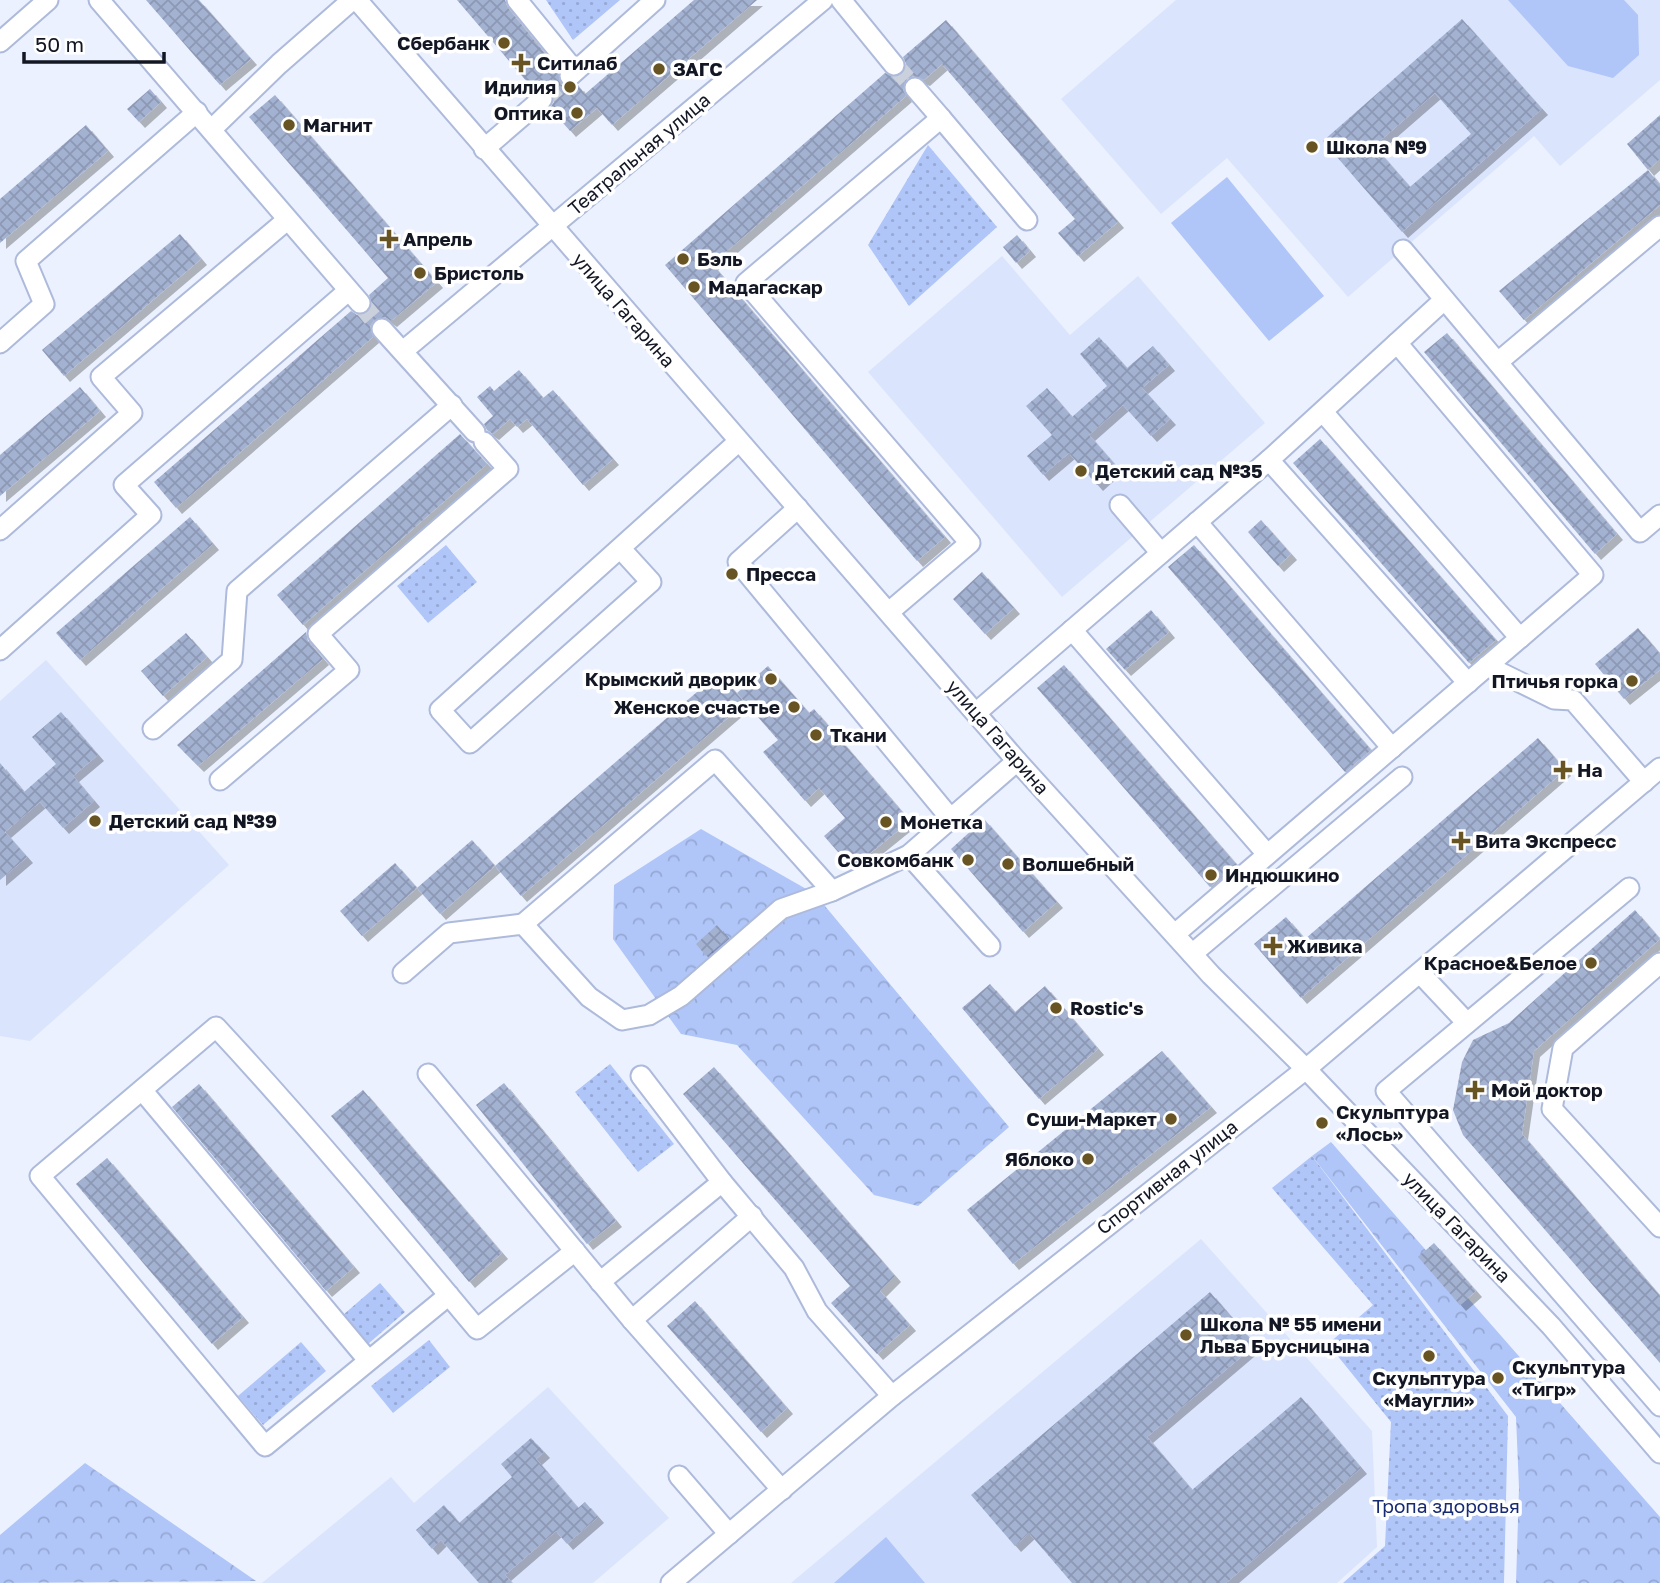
<svg xmlns="http://www.w3.org/2000/svg" width="1660" height="1583" font-family="'Golos Text',sans-serif">
	<defs>
		<pattern id="forest-crowns" width="20" height="18" patternUnits="userSpaceOnUse" patternTransform="scale(1.75)"><rect width="20" height="18" fill="#b0c5f8"/><path d="M2 6a3 3 0 1 1 6 0M12 15a3 3 0 1 1 6 0" fill="none" stroke="#96a8d4"/></pattern>
		<pattern id="park-dots" width="8" height="8" patternUnits="userSpaceOnUse" patternTransform="scale(1.75)"><rect width="8" height="8" fill="#b0c5f8"/><path d="M2 2h.1M6 6h.1" fill="none" stroke="#96a8d4" stroke-width="1.8" stroke-linecap="round"/></pattern>
		<pattern id="building-cross-hatch" width="8" height="8" patternUnits="userSpaceOnUse" patternTransform="scale(1.75)"><rect width="8" height="8" fill="#a4b2d2"/><path d="M0 0l8 8M0 8l8-8" fill="none" stroke="#8c98b4"/></pattern>
		<filter id="shadow"><feDropShadow dx="6" dy="6" stdDeviation="0" flood-color="#0004"/></filter>
	</defs>
	<rect width="100%" height="100%" fill="#ebf1fe"/>
	<!-- built -->
	<g fill="#dae4fd">
		<path d="M1176 0H1660V80L1560 166 1534 136 1348 297 1227 158 1161 214 1061 99Z"/>
		<path d="M1002 256 1070 335 1138 276 1265 423 1062 597 868 372Z"/>
		<path d="M46 660 229 865 30 1041 0 1036V701Z"/>
		<path d="M1201 1239 1372 1431 1377 1547 1337 1583H791Z"/>
		<path d="M548 1387 669 1518 593 1583H262L391 1477 414 1503Z"/>
	</g>
	<!-- forest -->
	<g fill="url(#forest-crowns)">
		<path d="M701 829 815 894 1009 1127 918 1206 874 1195 737 1045 681 1034 613 939 614 885Z"/>
		<path d="M1331 1142 1660 1517V1583H1516L1519 1488 1516 1417 1312 1156Z"/>
		<path d="M85 1463 256 1581 0 1583V1535Z"/>
	</g>
	<!-- park -->
	<g fill="url(#park-dots)">
		<path d="M546 0H620L573 40Z"/>
		<path d="M928 145 997 227 909 306 868 245Z"/>
		<path d="M446 545 477 582 428 623 397 586Z"/>
		<path d="M610 1064 674 1144 638 1172 575 1092Z"/>
		<path d="M1312 1156 1508 1416 1504 1583H1343L1385 1546 1391 1422 1328 1344 1373 1305 1272 1188Z"/>
		<path d="M380 1283 405 1312 368 1344 343 1315Z"/>
		<path d="M429 1340 450 1367 393 1413 371 1386Z"/>
		<path d="M301 1342 326 1371 263 1425 238 1396Z"/>
	</g>
	<!-- pitch -->
	<g fill="#b0c5f8">
		<path d="M1508 0H1624L1638 15 1639 55 1613 78 1568 66Z"/>
		<path d="M1227 177 1324 296 1269 341 1171 223Z"/>
		<path d="M886 1537 925 1583H834Z"/>
	</g>
	<!-- building -->
	<g fill="url(#building-cross-hatch)" fill-rule="evenodd" filter="url(#shadow)">
		<path d="M146 0H199L251 59 220 85Z"/>
		<path d="M457 0H505L508 8 559 71 560 84 567 88 578 85 585 94 694 0H757L612 125 597 108 570 131 550 108 554 102 552 92 545 87 534 90Z"/>
		<path d="M1462 19 1542 109 1402 232 1323 141ZM1435 93 1471 134 1410 187 1374 146Z"/>
		<path d="M946 20 1118 222 1078 256 1058 233 1075 219 942 64 924 80 913 76 907 79 903 90 906 96 712 264 945 537 917 561 665 265 885 73 895 77 902 74 906 64 903 57Z"/>
		<path d="M150 89 161 102 139 122 127 109Z"/>
		<path d="M275 95 437 282 391 321 385 317 374 320 370 326 373 337 176 508 154 482 351 311 357 315 367 313 372 306 369 295 388 278 249 117Z"/>
		<path d="M1660 115V159L1648 170 1627 144Z"/>
		<path d="M86 125 108 151 0 243V199Z"/>
		<path d="M1648 170 1660 185V205L1524 320 1499 291Z"/>
		<path d="M180 234 201 259 64 376 42 350Z"/>
		<path d="M1017 235 1030 251 1016 263 1003 247Z"/>
		<path d="M1447 333 1617 534 1595 554 1424 352Z"/>
		<path d="M1099 337 1127 368 1153 346 1169 365 1142 388 1170 419 1151 436 1123 405 1089 435 1117 467 1097 485 1069 453 1043 475 1027 456 1052 435 1026 406 1047 388 1072 417 1107 386 1080 354Z"/>
		<path d="M519 370 543 398 553 390 613 459 583 485 527 419 517 427 510 419 493 434 487 430 484 424 493 416 477 397 490 386 494 391Z"/>
		<path d="M80 387 100 411 0 496V455Z"/>
		<path d="M460 434 487 464 303 625 277 595Z"/>
		<path d="M1320 439 1496 640 1469 663 1293 463Z"/>
		<path d="M190 517 213 544 80 660 56 633Z"/>
		<path d="M1261 520 1291 554 1278 566 1248 532Z"/>
		<path d="M1194 545 1371 750 1345 772 1168 567Z"/>
		<path d="M982 572 1014 608 985 634 953 599Z"/>
		<path d="M1151 610 1169 632 1125 670 1106 649Z"/>
		<path d="M1638 628 1660 654V670L1624 699 1595 664Z"/>
		<path d="M306 632 308 641 323 659 198 766 177 745Z"/>
		<path d="M186 633 207 657 163 696 141 671Z"/>
		<path d="M1064 665 1237 865 1210 887 1037 688Z"/>
		<path d="M768 666 809 713 814 709 910 821 852 868 824 836 845 818 819 788 805 801 763 752 778 740 737 693Z"/>
		<path d="M719 673 745 703 521 896 495 866Z"/>
		<path d="M61 712 98 755 73 776 94 801 63 828 40 802 5 832 27 857 0 880V763L24 792 56 764 32 737Z"/>
		<path d="M1538 738 1565 770 1301 998 1254 944 1286 917 1305 939Z"/>
		<path d="M984 819 1057 902 1023 932 951 849Z"/>
		<path d="M472 840 495 866 440 914 417 888Z"/>
		<path d="M395 863 417 888 362 936 340 911Z"/>
		<path d="M1635 910 1660 939 1534 1051 1522 1134 1660 1296V1363L1463 1135 1453 1110 1462 1062 1473 1040 1509 1023Z"/>
		<path d="M717 925 728 938 706 956 696 944Z"/>
		<path d="M990 984 1015 1012 1045 986 1098 1049 1039 1099 962 1008Z"/>
		<path d="M1162 1051 1211 1107 1013 1264 967 1210Z"/>
		<path d="M714 1067 895 1276 880 1291 910 1325 877 1354 831 1303 850 1286 683 1094Z"/>
		<path d="M504 1083 616 1221 587 1244 476 1105Z"/>
		<path d="M199 1084 354 1267 326 1291 172 1107Z"/>
		<path d="M363 1090 502 1253 469 1282 331 1116Z"/>
		<path d="M107 1158 243 1317 212 1344 76 1184Z"/>
		<path d="M1434 1243 1476 1291 1460 1305 1418 1257Z"/>
		<path d="M1210 1292 1255 1345 1147 1437 1192 1490 1301 1397 1361 1468 1226 1583H1072L1029 1533 1015 1546 971 1495Z"/>
		<path d="M695 1301 787 1408 761 1432 667 1326Z"/>
		<path d="M531 1438 544 1452 536 1459 578 1508 585 1502 598 1517 567 1544 556 1531 505 1575 512 1583H479L441 1540 432 1549 416 1530 444 1505 459 1523 512 1477 501 1464Z"/>
	</g>
	<g fill="none" stroke-linecap="round" stroke-linejoin="round">
		<!-- minor-tunnel -->
		<g stroke="#cbd0dd" stroke-width="19" stroke-dasharray="19 10" stroke-linecap="butt">
			<path d="M894 65 915 88"/>
			<path d="M542 99 570 76"/>
			<path d="M360 303 382 329"/>
		</g>
		<!-- minor casing -->
		<g stroke="#adbadb" stroke-width="23">
			<g id="minor">
				<path d="M99 0 360 303"/>
				<path d="M357 0 1017 761 1211 975 1306 1069 1551 1326 1660 1453"/>
				<path d="M517 0 575 71"/>
				<path d="M841 0 894 65"/>
				<path d="M0 42 48 0"/>
				<path d="M570 76 655 0"/>
				<path d="M915 88 941 118"/>
				<path d="M212 129 279 64 352 0"/>
				<path d="M484 149 542 99"/>
				<path d="M1403 250 1640 532 1660 515"/>
				<path d="M382 329 475 432"/>
				<path d="M0 343 44 304 26 261 197 112"/>
				<path d="M1397 343 1593 575 1520 638"/>
				<path d="M403 351 823 0"/>
				<path d="M1498 362 1660 226"/>
				<path d="M1269 460 1468 683"/>
				<path d="M1120 505 1161 553"/>
				<path d="M798 508 738 562 951 819"/>
				<path d="M1197 522 1392 748"/>
				<path d="M0 530 132 413 101 377 287 220"/>
				<path d="M620 548 651 582 470 743 440 710 739 441"/>
				<path d="M889 612 970 543 746 283 941 118 1027 220"/>
				<path d="M1072 630 1267 854"/>
				<path d="M0 650 151 515 124 485 348 291"/>
				<path d="M1487 666 1554 699 1573 700 1644 782"/>
				<path d="M977 712 1269 460 1444 300"/>
				<path d="M153 729 232 660 237 591 452 405"/>
				<path d="M220 780 349 670 318 634 508 469 484 442"/>
				<path d="M909 855 990 946"/>
				<path d="M1629 888 1386 1091 1660 1406"/>
				<path d="M523 924 715 760 832 891"/>
				<path d="M1175 934 1520 638 1323 412"/>
				<path d="M1192 954 1402 777"/>
				<path d="M1660 963 1563 1048 1552 1109 1660 1227"/>
				<path d="M403 973 449 933 523 924 589 997 622 1020 649 1015 681 996 781 909 832 891 909 855 1017 761"/>
				<path d="M1420 973 1467 1023"/>
				<path d="M428 1074 632 1320 782 1490"/>
				<path d="M641 1076 722 1182 794 1268 817 1311 892 1396"/>
				<path d="M142 1090 368 1360"/>
				<path d="M600 1282 722 1182"/>
				<path d="M449 1295 265 1446 40 1176 216 1027C307 1125 392 1227 477 1329L575 1251"/>
				<path d="M632 1320 752 1216"/>
				<path d="M679 1476 729 1534"/>
				<path d="M671 1583 892 1396 1306 1069 1660 768"/>
			</g>
		</g>
		<!-- minor -->
		<use href="#minor" stroke="#fff" stroke-width="19"/>
	</g>
	<!-- markers -->
	<g fill="#675422" stroke="#fff" stroke-width="2.5">
		<circle cx="504" cy="43" r="7"/>
		<path d="M517.5 52.5h7v7h7v7h-7v7h-7v-7h-7v-7h7z"/>
		<circle cx="659" cy="69" r="7"/>
		<circle cx="570" cy="87" r="7"/>
		<circle cx="577" cy="113" r="7"/>
		<circle cx="289" cy="125" r="7"/>
		<circle cx="1312" cy="147" r="7"/>
		<path d="M385.5 228.5h7v7h7v7h-7v7h-7v-7h-7v-7h7z"/>
		<circle cx="683" cy="259" r="7"/>
		<circle cx="420" cy="273" r="7"/>
		<circle cx="694" cy="287" r="7"/>
		<circle cx="1081" cy="471" r="7"/>
		<circle cx="732" cy="574" r="7"/>
		<circle cx="771" cy="679" r="7"/>
		<circle cx="1632" cy="681" r="7"/>
		<circle cx="794" cy="707" r="7"/>
		<circle cx="816" cy="735" r="7"/>
		<path d="M1559.5 759.5h7v7h7v7h-7v7h-7v-7h-7v-7h7z"/>
		<circle cx="95" cy="821" r="7"/>
		<circle cx="886" cy="822" r="7"/>
		<path d="M1457.5 830.5h7v7h7v7h-7v7h-7v-7h-7v-7h7z"/>
		<circle cx="968" cy="860" r="7"/>
		<circle cx="1008" cy="864" r="7"/>
		<circle cx="1211" cy="875" r="7"/>
		<path d="M1269.5 935.5h7v7h7v7h-7v7h-7v-7h-7v-7h7z"/>
		<circle cx="1591" cy="963" r="7"/>
		<circle cx="1056" cy="1008" r="7"/>
		<path d="M1471.5 1079.5h7v7h7v7h-7v7h-7v-7h-7v-7h7z"/>
		<circle cx="1171" cy="1119" r="7"/>
		<circle cx="1322" cy="1123" r="7"/>
		<circle cx="1088" cy="1159" r="7"/>
		<circle cx="1186" cy="1335" r="7"/>
		<circle cx="1429" cy="1356" r="7"/>
		<circle cx="1498" cy="1378" r="7"/>
	</g>
	<g text-anchor="middle" stroke-width="7" stroke-linejoin="round" paint-order="stroke">
		<!-- poi labels -->
		<g font-size="19" font-weight="bold" fill="#131723" stroke="#fff" text-anchor="start">
			<text x="490" y="50" text-anchor="end">Сбербанк</text>
			<text x="537" y="70">Ситилаб</text>
			<text x="673" y="76">ЗАГС</text>
			<text x="556" y="94" text-anchor="end">Идилия</text>
			<text x="563" y="120" text-anchor="end">Оптика</text>
			<text x="303" y="132">Магнит</text>
			<text x="1326" y="154">Школа №9</text>
			<text x="403" y="246">Апрель</text>
			<text x="697" y="266">Бэль</text>
			<text x="434" y="280">Бристоль</text>
			<text x="708" y="294">Мадагаскар</text>
			<text x="1095" y="478">Детский сад №35</text>
			<text x="746" y="581">Пресса</text>
			<text x="757" y="686" text-anchor="end">Крымский дворик</text>
			<text x="1618" y="688" text-anchor="end">Птичья горка</text>
			<text x="780" y="714" text-anchor="end">Женское счастье</text>
			<text x="830" y="742">Ткани</text>
			<text x="1577" y="777">На</text>
			<text x="109" y="828">Детский сад №39</text>
			<text x="900" y="829">Монетка</text>
			<text x="1475" y="848">Вита Экспресс</text>
			<text x="954" y="867" text-anchor="end">Совкомбанк</text>
			<text x="1022" y="871">Волшебный</text>
			<text x="1225" y="882">Индюшкино</text>
			<text x="1287" y="953">Живика</text>
			<text x="1577" y="970" text-anchor="end">Красное&amp;Белое</text>
			<text x="1070" y="1015">Rostic's</text>
			<text x="1491" y="1097">Мой доктор</text>
			<text x="1336" y="1119">Скульптура<tspan x="1336" dy="22">«Лось»</tspan></text>
			<text x="1157" y="1126" text-anchor="end">Суши-Маркет</text>
			<text x="1074" y="1166" text-anchor="end">Яблоко</text>
			<text x="1200" y="1331">Школа № 55 имени<tspan x="1200" dy="22">Льва Брусницына</tspan></text>
			<text x="1512" y="1374">Скульптура<tspan x="1512" dy="22">«Тигр»</tspan></text>
			<text x="1429" y="1385" text-anchor="middle">Скульптура<tspan x="1429" dy="22">«Маугли»</tspan></text>
		</g>
		<!-- street labels -->
		<g font-size="19" fill="#131723" stroke="#fff">
			<text transform="translate(639 154) rotate(-40)" y="7">Театральная улица</text>
			<text transform="translate(624 310) rotate(49)" y="7">улица Гагарина</text>
			<text transform="translate(998 737) rotate(49)" y="7">улица Гагарина</text>
			<text transform="translate(1167 1177) rotate(-38)" y="7">Спортивная улица</text>
			<text transform="translate(1457 1227) rotate(46)" y="7">улица Гагарина</text>
		</g>
		<!-- park labels -->
		<g font-size="19" fill="#172a74" stroke="#fff">
			<text x="1446" y="1513">Тропа здоровья</text>
		</g>
	</g>
	<!-- scale -->
	<path d="M24 52v10h140v-10" fill="none" stroke="#131723" stroke-width="3.5"/>
	<text x="35" y="52" font-size="21" fill="#131723" stroke="#ffffff" stroke-width="5" paint-order="stroke">50 m</text>
</svg>
